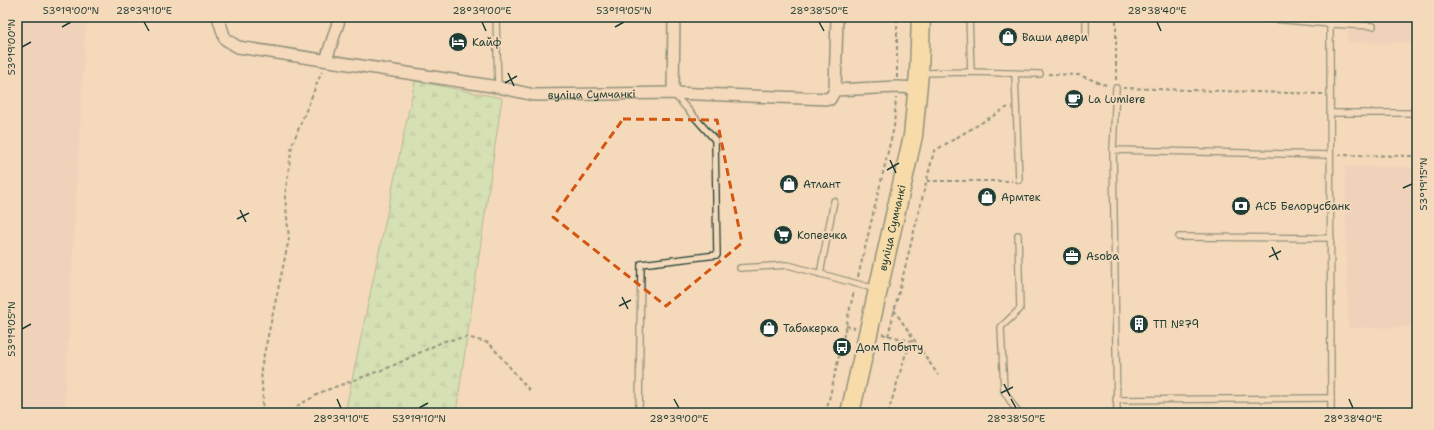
<svg xmlns="http://www.w3.org/2000/svg" width="1434" height="430" font-family="'Shantell Sans',sans-serif">
	<defs>
		<pattern id="forest-firs" width="22" height="20" patternUnits="userSpaceOnUse"><rect width="22" height="20" fill="#b0e8ac"/><path d="M5 1l3.5 6h-7zM16 11l3.5 6h-7z" fill="#97c895"/></pattern>
	</defs>
	<rect width="100%" height="100%" fill="#f4d9ba"/>
	<filter id="ink" filterUnits="userSpaceOnUse"><feTurbulence type="fractalNoise" baseFrequency=".025" numOctaves="2"/><feDisplacementMap in="SourceGraphic" scale="8" xChannelSelector="R" yChannelSelector="G"/><feConvolveMatrix kernelMatrix="1 2 1 2 8 2 1 2 1" color-interpolation-filters="sRGB"/></filter>
	<g filter="url(#ink)">
		<!-- built -->
		<g fill="#eccabd">
			<path d="M17 17H86L64 413H17Z"/>
			<path d="M1348 17H1417V43L1348 42Z"/>
			<path d="M1345 167H1417V327L1348 328Z"/>
		</g>
		<!-- forest -->
		<path fill="url(#forest-firs)" stroke="#689270" d="M415 81 502 98 456 413H345Z"/>
		<g fill="none" stroke-linecap="round" stroke-linejoin="round">
			<!-- lane casing -->
			<g stroke="#1f3d34" stroke-width="8">
				<g id="lane">
					<path d="M496 17 498 87"/>
					<path d="M969 17 971 72"/>
					<path d="M1086 17V36"/>
					<path d="M1252 17 1330 24 1331 413"/>
					<path d="M1330 24 1373 26"/>
					<path d="M922 73 971 72 1040 74"/>
					<path d="M1015 73 1019 180"/>
					<path d="M1116 88 1113 150 1117 413"/>
					<path d="M1330 113H1417"/>
					<path d="M1113 150 1330 155"/>
					<path d="M1018 235 1020 309 1001 327 1004 391 1018 413"/>
					<path d="M1179 237 1331 238"/>
					<path d="M740 268 788 265 876 289"/>
					<path d="M820 274 834 201"/>
					<path d="M1116 400 1331 398"/>
					<path d="M639 413 641 264 717 255 715 140 674 94"/>
				</g>
			</g>
			<!-- street casing -->
			<g stroke="#1f3d34" stroke-width="14">
				<g id="street">
					<path id="s1" d="M218 17 225 39 238 47 498 87 534 95 673 93 830 99 835 90 837 17"/>
					<path d="M326 60 340 17"/>
					<path d="M835 90 897 87 918 88"/>
					<path d="M673 93 674 17"/>
				</g>
			</g>
			<!-- primary casing -->
			<g stroke="#1f3d34" stroke-width="21">
				<g id="primary">
					<path id="s2" d="M850 413 913 136 919 73 921 17"/>
				</g>
			</g>
			<!-- path -->
			<g stroke="#1f3d34" stroke-width="2" stroke-dasharray="4 3" stroke-linecap="butt">
				<path d="M1048 74 1079 75 1109 86"/>
				<path d="M897 78V17"/>
				<path d="M1116 80V17"/>
				<path d="M1123 88 1323 94"/>
				<path d="M1338 155 1417 156"/>
				<path d="M927 181H1012"/>
				<path d="M858 277 894 127 896 98"/>
				<path d="M894 310 938 375"/>
				<path d="M846 326 855 328"/>
				<path d="M882 334 915 342"/>
				<path d="M888 336 934 151 1008 107"/>
				<path d="M261 413 263 401 261 368 289 239 285 196 292 145 322 71"/>
				<path d="M294 413 297 406 324 391 390 367 444 341 467 337 489 343 531 392"/>
				<path d="M826 413 854 291"/>
				<path d="M888 413 906 353 916 343"/>
			</g>
			<!-- lane -->
			<use href="#lane" stroke="#f4d9ba" stroke-width="5.5"/>
			<!-- street -->
			<use href="#street" stroke="#f4d9ba" stroke-width="11"/>
			<!-- primary -->
			<use href="#primary" stroke="#fadf96" stroke-width="18"/>
		</g>
	</g>
	<!-- marked area -->
	<path d="M0 0H1434V430H0ZM623 119 717 120 742 243 666 306 553 217Z" fill="#f4d9ba" fill-opacity=".55" fill-rule="evenodd"/>
	<path fill="none" stroke="#d45610" stroke-width="3" stroke-dasharray="8 5" stroke-linejoin="round" d="M623 119 717 120 742 243 666 306 553 217Z"/>
	<!-- ticks -->
	<path fill="none" stroke="#1f3d34" stroke-width="1.5" d="M144 22 149 31M482 22 486 31M819 22 824 31M1157 22 1161 31M62 27 71 22M615 27 624 22M22 47 31 42M508 73 514 86M505 83 517 76M890 160 896 173M887 170 899 163M1403 188 1412 184M240 210 246 222M237 219 249 213M1272 247 1278 260M1269 257 1281 251M622 297 628 309M619 306 631 300M22 329 31 324M1004 384 1010 396M1001 393 1013 387M337 399 341 408M674 399 679 408M1011 399 1016 408M1349 399 1353 408M419 408 428 403"/>
	<!-- icons -->
	<defs>
		<g id="shop-disc" transform="scale(1)"><circle r="9.5" fill="#1f3d34" stroke="#f4d9ba"/><path d="M-5-2.5h2.3a2.7 3.5 0 0 1 5.4 0H5L5.5 6h-11ZM-1.5-2.5h3a1.5 2.3 0 0 0-3 0Z" fill="#fff"/></g>
		<g id="hotel-disc" transform="scale(1)"><circle r="9.5" fill="#1f3d34" stroke="#f4d9ba"/><path d="M-6-4.5h1.5V1H6V5H4.5V3h-9V5H-6ZM-4 0a1.8 1.8 0 1 1 3.6 0ZM.5 0V-2.5h3Q6-2.5 6 0Z" fill="#fff"/></g>
		<g id="cafe-disc" transform="scale(1)"><circle r="9.5" fill="#1f3d34" stroke="#f4d9ba"/><path d="M-5.5-4.5H6V0H3Q3 3.5 0 3.5H-2.5Q-5.5 3.5-5.5 0ZM3-3.2v2h1.7v-2ZM-6 4.5H4V6H-6Z" fill="#fff"/></g>
		<g id="bank-disc" transform="scale(1)"><circle r="9.5" fill="#1f3d34" stroke="#f4d9ba"/><path d="M-6-4H6V4H-6ZM0-2.3a2.3 2.3 0 1 0 0 4.6a2.3 2.3 0 1 0 0-4.6Z" fill="#fff"/></g>
		<g id="supermarket-disc" transform="scale(1)"><circle r="9.5" fill="#1f3d34" stroke="#f4d9ba"/><path d="M-6-5.5h2.5l.6 2H6L4.5 2H-2.5L-4.4-4H-6ZM-1.5 3.2a1.3 1.3 0 1 0 .1 0ZM3 3.2a1.3 1.3 0 1 0 .1 0Z" fill="#fff"/></g>
		<g id="office-disc" transform="scale(1)"><circle r="9.5" fill="#1f3d34" stroke="#f4d9ba"/><path d="M-6-3h4V-5.5h4V-3h4V5H-6ZM-1-4.5V-3h2v-1.5ZM-6 0V1H6V0Z" fill="#fff"/></g>
		<g id="building-disc" transform="scale(1)"><circle r="9.5" fill="#1f3d34" stroke="#f4d9ba"/><path d="M-4-6H4V6H1V3H-1V6H-4ZM-2.5-4.3h1.7v1.8h-1.7ZM.8-4.3h1.7v1.8H.8ZM-2.5-1h1.7V.8h-1.7ZM.8-1h1.7V.8H.8Z" fill="#fff"/></g>
		<g id="bus-disc" transform="scale(1)"><circle r="9.5" fill="#1f3d34" stroke="#f4d9ba"/><path d="M-5-6H5V4H4V6H2V4H-2V6H-4V4H-5ZM-3.5-4V0h7V-4ZM-3.5 1.2v1.5H-2V1.2ZM2 1.2v1.5H3.5V1.2Z" fill="#fff"/></g>
	</defs>
	<g fill-rule="evenodd">
		<use href="#shop-disc" x="1008" y="37"/>
		<use href="#hotel-disc" x="458" y="42"/>
		<use href="#cafe-disc" x="1074" y="99"/>
		<use href="#shop-disc" x="789" y="184"/>
		<use href="#shop-disc" x="987" y="197"/>
		<use href="#bank-disc" x="1241" y="206"/>
		<use href="#supermarket-disc" x="783" y="235"/>
		<use href="#office-disc" x="1072" y="256"/>
		<use href="#building-disc" x="1139" y="324"/>
		<use href="#shop-disc" x="769" y="328"/>
		<use href="#bus-disc" x="842" y="347"/>
	</g>
	<g text-anchor="middle" stroke-width="4" stroke-linejoin="round" paint-order="stroke">
		<!-- poi labels -->
		<g font-size="11" fill="#1f3d34" stroke="#f4d9ba" text-anchor="start">
			<text x="1022" y="41">Ваши двери</text>
			<text x="472" y="46">Кайф</text>
			<text x="1088" y="103">La Lumiere</text>
			<text x="803" y="188">Атлант</text>
			<text x="1001" y="201">Армтек</text>
			<text x="1255" y="210">АСБ Белорусбанк</text>
			<text x="797" y="239">Копеечка</text>
			<text x="1086" y="260">Asoba</text>
			<text x="1153" y="328">ТП №79</text>
			<text x="783" y="332">Табакерка</text>
			<text x="856" y="351">Дом Побыту</text>
		</g>
		<!-- street labels -->
		<g font-size="11" fill="#1f3d34" stroke="#f4d9ba">
			<text dy="4" stroke="none"><textPath href="#s1" startOffset="396">вуліца Сумчанкі</textPath></text>
			<text dy="4" stroke="none"><textPath href="#s2" startOffset="190">вуліца Сумчанкі</textPath></text>
		</g>
	</g>
	<!-- margin -->
	<rect width="1434" height="430" fill="none" stroke="#f4d9ba" stroke-width="44"/>
	<rect x="22" y="22" width="1390" height="386" fill="none" stroke="#1f3d34" stroke-width="1.5"/>
	<g font-size="10" text-anchor="middle" fill="#1f3d34">
		<text x="71" y="14">53°19'00"N</text>
		<text x="144" y="14">28°39'10"E</text>
		<text x="482" y="14">28°39'00"E</text>
		<text x="624" y="14">53°19'05"N</text>
		<text x="819" y="14">28°38'50"E</text>
		<text x="1157" y="14">28°38'40"E</text>
		<text transform="translate(11 47) rotate(-90)" y="4">53°19'00"N</text>
		<text transform="translate(1423 184) rotate(-90)" y="4">53°19'15"N</text>
		<text transform="translate(11 329) rotate(-90)" y="4">53°19'05"N</text>
		<text x="341" y="422">28°39'10"E</text>
		<text x="419" y="422">53°19'10"N</text>
		<text x="679" y="422">28°39'00"E</text>
		<text x="1016" y="422">28°38'50"E</text>
		<text x="1353" y="422">28°38'40"E</text>
	</g>
</svg>
